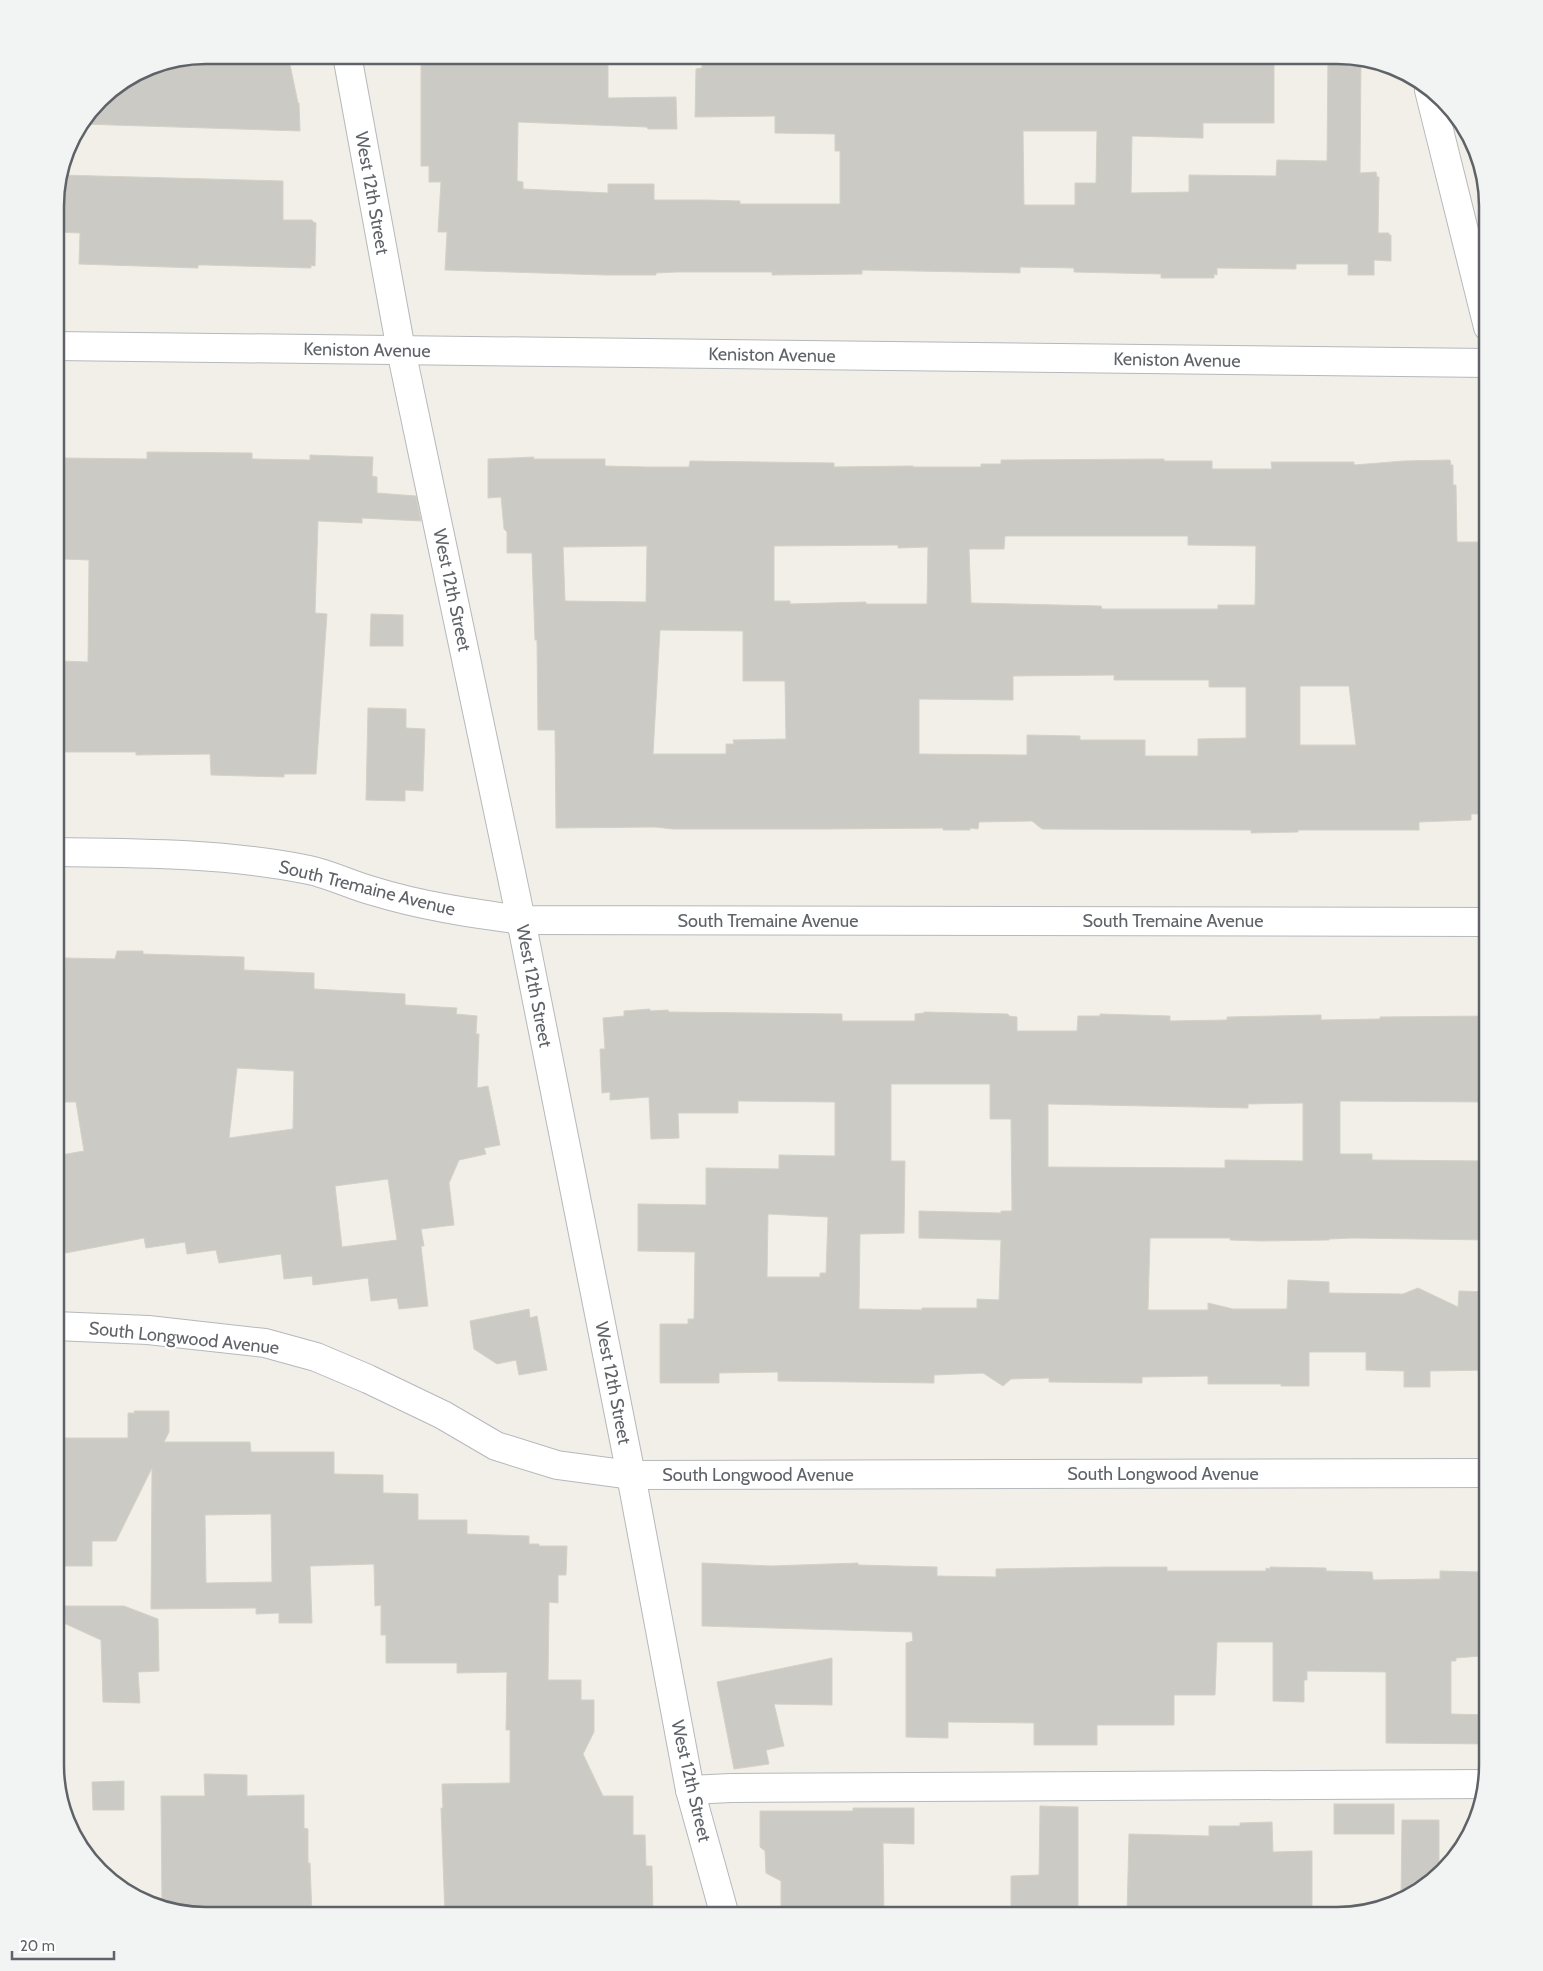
<svg xmlns="http://www.w3.org/2000/svg" width="1543" height="1971" font-family="Cabin,sans-serif">
	<rect width="100%" height="100%" fill="#f1efe8"/>
	<!-- building -->
	<g fill="#cccac5" stroke="#d6d1c6" fill-rule="evenodd">
		<path d="M205 55H288L298 103H299L300 131 82 124 106 92 148 66Z"/>
		<path d="M421 55H476V58L562 57V55H608V98L676 97 677 129H648L647 127 518 122 517 181 523 182V189L608 193V184H654V200H706L740 201V204H840V151H835V134L775 133V116L695 117 696 69 702 68V55H774V64L852 63V56L880 57V55H1074V60L1154 62V55H1274V123H1203V138L1132 136 1131 193 1189 192V175L1276 176 1277 160 1327 161 1328 55H1347L1361 59 1360 173 1376 172 1377 177H1379L1378 233H1389V235H1391V261L1374 260V275H1348V264H1296V269L1217 268V275L1214 274V278H1161V274L1074 272V268L1020 267V273L862 270V274L772 275V272H677L656 273V275H605L445 270 447 232H438L441 182H429V166H421ZM1023 131H1097L1096 183H1075V205H1024Z"/>
		<path d="M61 175 283 181V220H312L313 222 316 223 315 266 311 265V268L205 265H198V268L79 264 80 233 55 232V195Z"/>
		<path d="M147 452 252 453V459L310 460V455L373 457 372 476 377 477V493L416 496 421 521 362 518V523L318 521 315 613 327 614 316 774H284V777L211 775 210 754 136 755V752H55V717H60L61 661 88 662 89 560 63 559V548H58L64 498V458L147 459Z"/>
		<path d="M534 457 533 459H605V466L647 467H689L690 461 834 463V467L913 466V467H981V464H1001V460L1164 459V461H1212V469H1272L1271 462H1354V465L1404 461 1450 460 1451 465H1453V485H1456L1457 542H1479V581H1484V598H1488V814H1471V820L1419 822V830H1298V832L1251 833V830L1042 829 1032 821 979 822 978 829 970 828V830H943V828L826 829H673L655 827 556 828 555 730H538L537 640H535L532 553H507V532L504 529 501 497 488 498V459ZM1005 536H1188V545L1256 546 1255 605H1218V609H1102L1101 606 971 603 969 549H1004ZM898 545V548L928 547 927 604H866V602L790 604V601H774V546ZM647 546 646 602 565 601 563 547ZM660 630 743 631V681H785L786 739 733 740 734 744H726V754H653ZM1114 675V680H1209V687H1246V738L1198 739V756H1145V740H1080V736L1027 735V755L919 754V699L1013 700V676ZM1300 686H1349L1356 745H1300Z"/>
		<path d="M371 614 403 615V646H370Z"/>
		<path d="M368 708 406 709V728L425 729 423 791 405 790V801L366 800Z"/>
		<path d="M117 951H143V954L244 957V970L314 973V989L405 994V1005L457 1008 456 1014 477 1016 476 1034H479L477 1088 488 1086 500 1145 484 1148 486 1154 459 1160 449 1183 454 1225 421 1229 424 1246H421L428 1306 399 1309 397 1298 371 1301 368 1278 313 1285 312 1276 284 1279 281 1254 219 1263 216 1250 187 1254 185 1242 146 1248 144 1238 55 1255V1156L84 1151 76 1102H61V1040H59V1029H55V969H65V958L115 959ZM237 1068 294 1071 293 1129 229 1138ZM388 1179 397 1240 342 1247 335 1186Z"/>
		<path d="M650 1009V1011L668 1010 669 1012 842 1014V1021H915V1014L924 1013V1012L1008 1014 1009 1016 1017 1017V1031H1077L1078 1016H1100V1014L1170 1016V1021L1227 1020V1017L1321 1015V1020L1380 1019V1017L1488 1016V1102L1340 1101V1154H1372V1160L1488 1161V1240L1353 1238 1329 1239V1240L1261 1241 1230 1240V1238H1150L1148 1310H1208V1303L1233 1309H1287L1288 1280 1329 1282V1293L1403 1294 1418 1288 1458 1307 1459 1291 1488 1292V1370L1430 1371V1387H1404V1371L1366 1370V1352H1309V1386H1281V1384H1208V1376L1142 1377V1383L1049 1382V1378L1011 1379 1003 1386 983 1373 934 1375V1383L778 1381V1372L719 1373V1383H660V1324H688V1319H694L695 1252 638 1251V1204L706 1205V1168L779 1169V1155L835 1156V1102L738 1101V1113H678L679 1138 651 1139 649 1097 610 1100V1092L602 1093 600 1049H605L603 1018 624 1016V1011ZM891 1084H990V1119H1011L1012 1211H1001V1213L919 1211V1238L1001 1240 999 1300 977 1299V1308H922V1310L859 1309 860 1234 904 1233 905 1161H891ZM1303 1103V1161L1225 1160V1168L1048 1167V1104L1248 1108V1104ZM768 1214 828 1217 826 1273H820V1277H767Z"/>
		<path d="M529 1309 530 1318 537 1316 547 1370 519 1375 516 1360 497 1364 474 1349 470 1321Z"/>
		<path d="M134 1411H169V1432L164 1442H250L251 1452H334V1474L383 1475V1493L418 1494V1520H467V1534L529 1536V1544H539V1546H567L566 1575H558V1603L549 1602 548 1680H581V1700H594V1732L583 1754 603 1796H633V1835H645L646 1866H652L653 1916H445L441 1808H443L442 1784 510 1783V1730H506L507 1672 457 1673V1663H386V1635H381V1605L375 1606 374 1564 310 1566 312 1623H279V1613L256 1614V1608L151 1609 152 1468 116 1541H92V1566H61V1523L55 1524V1438H128V1413H135ZM271 1514 272 1582 206 1583 205 1515Z"/>
		<path d="M702 1563 771 1566 858 1563V1565L937 1567V1576L996 1577V1569L1107 1567H1167V1571H1266V1568L1270 1569V1567L1326 1568V1571L1372 1572 1373 1580 1440 1579V1571L1482 1572 1481 1656 1456 1658V1661H1451V1714L1488 1715V1744L1386 1743V1672L1307 1671V1680H1304V1702L1273 1701V1642H1217L1215 1695H1174V1725H1097V1745H1034V1723L948 1722V1738L906 1737V1643L913 1641 912 1632 702 1626Z"/>
		<path d="M55 1606H124L158 1619 159 1671 138 1672 140 1703 103 1702 101 1640 55 1619Z"/>
		<path d="M832 1658V1705L774 1704 784 1746 766 1750 769 1764 734 1769 717 1682Z"/>
		<path d="M204 1774 247 1775V1796L304 1795V1828L308 1829V1863H310L312 1916H205L162 1905 161 1796H205Z"/>
		<path d="M124 1781V1810H93L92 1782Z"/>
		<rect x="1334" y="1804" width="60" height="30"/>
		<path d="M1040 1806 1078 1807V1916H1011V1876L1039 1875Z"/>
		<path d="M853 1808H914V1844L883 1843 884 1916H781V1881L766 1873 765 1851 760 1847V1811H853Z"/>
		<path d="M1402 1820H1439V1872L1421 1891 1401 1900Z"/>
		<path d="M1272 1822 1273 1852 1312 1851V1916H1127L1129 1834 1209 1836V1826H1240V1823Z"/>
	</g>
	<g fill="none" stroke-linecap="round" stroke-linejoin="round">
		<!-- minor casing -->
		<g stroke="#b5b8bc" stroke-width="30">
			<g id="minor">
				<path d="M347 55 401 350 521 920 631 1475 690 1790 725 1916"/>
				<path d="M1429 90 1488 327"/>
				<path d="M55 346 1488 363"/>
				<path d="M55 852C138 853 222 853 304 869 328 873 350 885 373 891 421 906 471 913 521 920L1488 922"/>
				<path d="M55 1326 148 1330 265 1343 316 1357 368 1379 443 1415 496 1446 557 1465 631 1475 1488 1473"/>
				<path d="M690 1790 731 1788 1483 1784"/>
			</g>
		</g>
		<!-- minor -->
		<use href="#minor" stroke="#fff" stroke-width="28"/>
	</g>
	<g text-anchor="middle" stroke-width="4.5" stroke-linejoin="round" paint-order="stroke">
		<!-- street labels -->
		<g font-size="18" fill="#5f6368" stroke="#fff">
			<text transform="translate(372 193) rotate(80)" y="6">West 12th Street</text>
			<text transform="translate(367 350) rotate(1)" y="6">Keniston Avenue</text>
			<text transform="translate(772 355) rotate(1)" y="6">Keniston Avenue</text>
			<text transform="translate(1177 360) rotate(1)" y="6">Keniston Avenue</text>
			<text transform="translate(452 590) rotate(78)" y="6">West 12th Street</text>
			<text transform="translate(367 888) rotate(14)" y="6">South Tremaine Avenue</text>
			<text x="768" y="927">South Tremaine Avenue</text>
			<text x="1173" y="927">South Tremaine Avenue</text>
			<text transform="translate(534 986) rotate(79)" y="6">West 12th Street</text>
			<text transform="translate(184 1338) rotate(6)" y="6">South Longwood Avenue</text>
			<text transform="translate(613 1383) rotate(79)" y="6">West 12th Street</text>
			<text x="1163" y="1480">South Longwood Avenue</text>
			<text x="758" y="1481">South Longwood Avenue</text>
			<text transform="translate(691 1781) rotate(77)" y="6">West 12th Street</text>
		</g>
	</g>
	<!-- crop -->
	<path d="M0 0H1543V1971H0ZM206 64H1337A142 142 0 0 1 1479 206V1765A142 142 0 0 1 1337 1907H206A142 142 0 0 1 64 1765V206A142 142 0 0 1 206 64Z" fill="#f2f3f3" fill-rule="evenodd"/>
	<path fill="none" stroke="#5f6368" stroke-width="2.5" d="M206 64H1337A142 142 0 0 1 1479 206V1765A142 142 0 0 1 1337 1907H206A142 142 0 0 1 64 1765V206A142 142 0 0 1 206 64Z"/>
	<!-- scale -->
	<path d="M12 1951v8h102v-8" fill="none" stroke="#5f6368" stroke-width="2.5"/>
	<text x="20" y="1951" font-size="15" fill="#5f6368" stroke="#ffffff" stroke-width="4" paint-order="stroke">20 m</text>
</svg>
